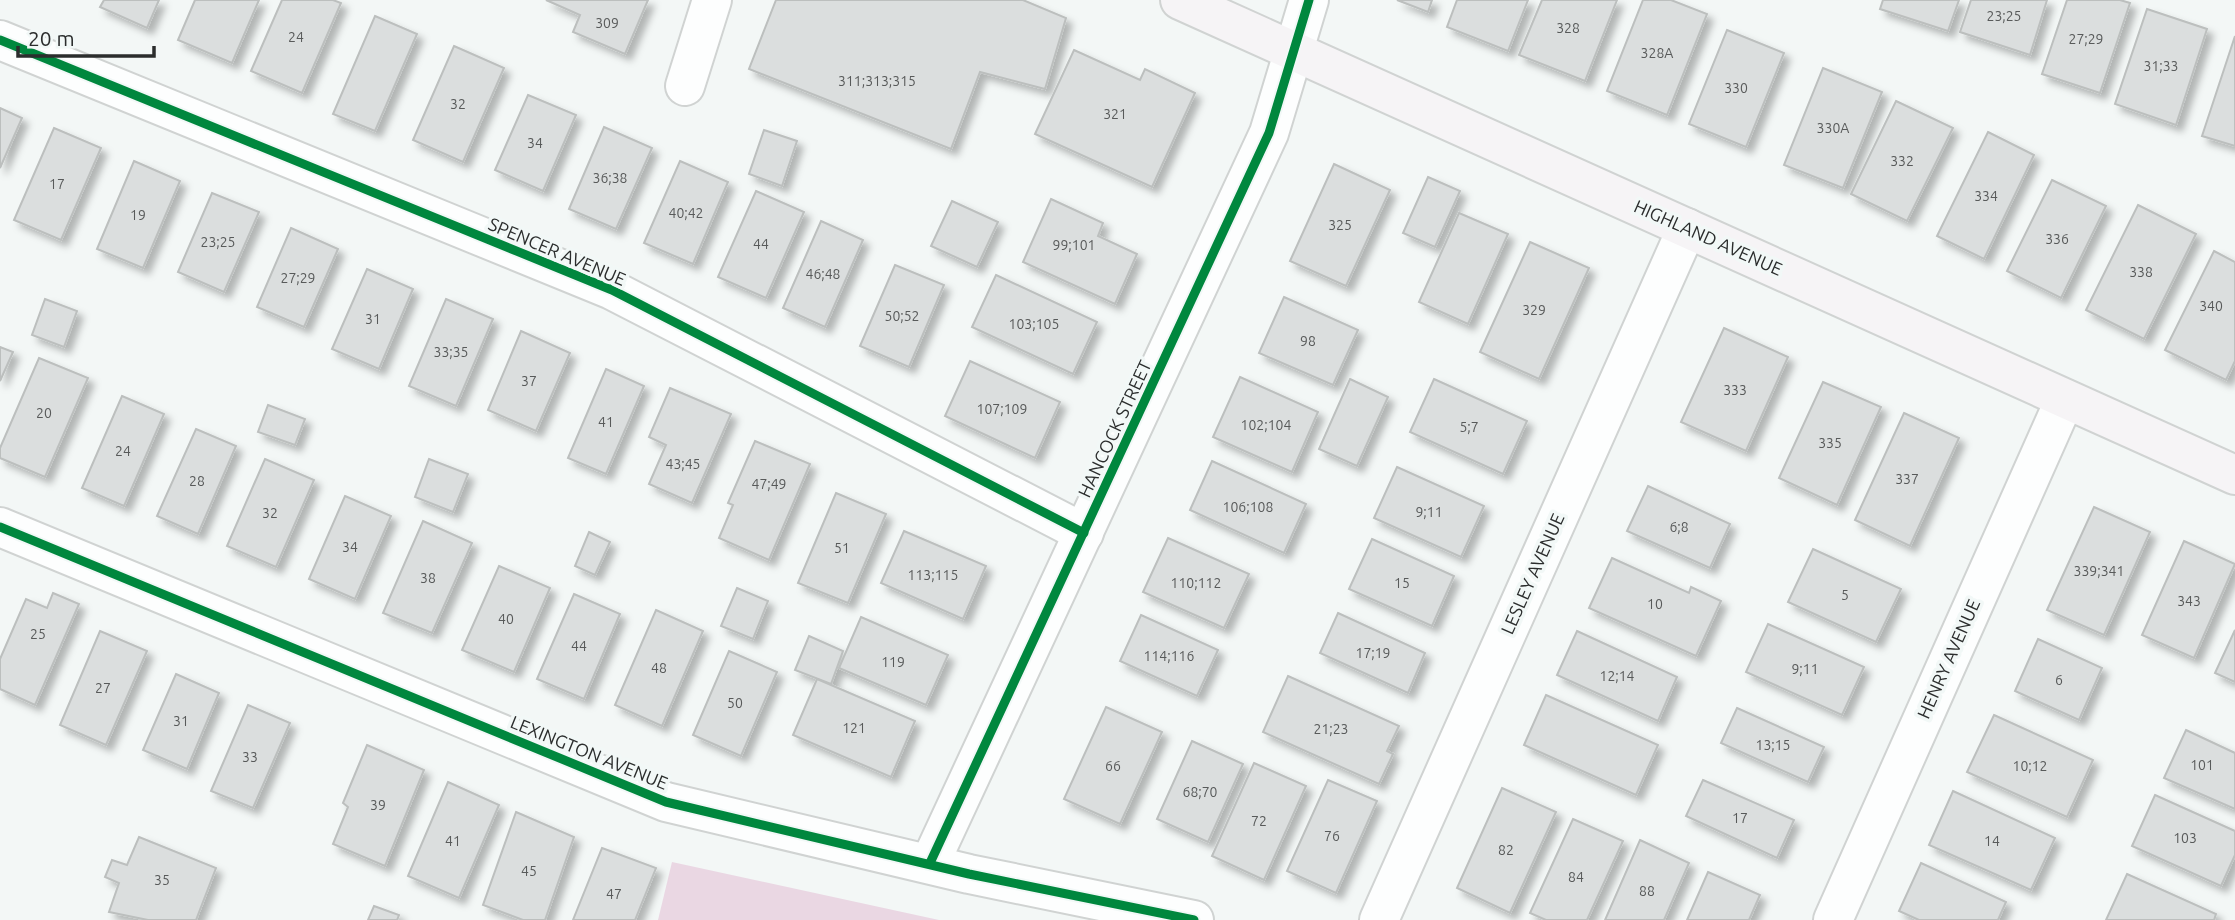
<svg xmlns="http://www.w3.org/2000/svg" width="2235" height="920" font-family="Ubuntu,sans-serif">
	<defs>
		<filter id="shadow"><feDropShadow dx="6" dy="6" stdDeviation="3.5" flood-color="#0004"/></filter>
	</defs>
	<rect width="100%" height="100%" fill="#f3f7f6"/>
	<!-- green -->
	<path fill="#ead7e3" d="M672 862 939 920H658Z"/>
	<!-- building -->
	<g fill="#dbdede" stroke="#bcbfbe" stroke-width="2" filter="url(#shadow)">
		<path d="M104 0H159L147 28 100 7Z"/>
		<path d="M195 0H259L232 63 178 40Z"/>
		<path d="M282 0H333L341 3 302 93 251 71Z"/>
		<path d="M546 0H648L625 54 573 32 580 15Z"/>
		<path d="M776 0H1023L1066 18 1045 89 980 72 951 149 749 69Z"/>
		<path d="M1397 0H1432L1428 12Z"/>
		<path d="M1457 0H1528L1508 51 1447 27Z"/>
		<path d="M1542 0H1617L1585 81 1519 55Z"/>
		<path d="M1643 0H1671L1707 14 1667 115 1607 91Z"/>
		<path d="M1883 0H1959L1948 31 1880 9Z"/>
		<path d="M1971 0H2047L2030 55 1960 32Z"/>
		<path d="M2067 0H2120L2130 3 2100 93 2042 74Z"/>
		<path d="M2147 9 2207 29 2176 125 2115 104Z"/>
		<path d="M375 16 417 34 375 131 333 114Z"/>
		<path d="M1727 30 1784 53 1746 147 1689 124Z"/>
		<path d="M2235 36V146L2202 136Z"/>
		<path d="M454 46 504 68 463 162 413 140Z"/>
		<path d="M1074 50 1140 80 1145 69 1195 93 1152 187 1035 134Z"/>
		<path d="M1823 68 1882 92 1843 188 1784 165Z"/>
		<path d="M528 95 576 115 543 191 495 170Z"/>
		<path d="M1896 101 1953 128 1907 221 1851 194Z"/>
		<path d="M0 108 22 118 0 168Z"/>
		<path d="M604 127 652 148 616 229 569 209Z"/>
		<path d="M54 128 101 148 61 240 14 220Z"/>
		<path d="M764 130 797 141 782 186 749 174Z"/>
		<path d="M1988 132 2034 155 1984 259 1937 236Z"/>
		<path d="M134 161 180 181 143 268 97 249Z"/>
		<path d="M680 161 728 182 693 264 644 243Z"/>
		<path d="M1334 164 1390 190 1346 286 1290 261Z"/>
		<path d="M1428 177 1460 191 1435 247 1403 233Z"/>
		<path d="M2052 180 2106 206 2061 298 2007 271Z"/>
		<path d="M756 191 804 212 766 298 718 277Z"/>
		<path d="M212 193 259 212 224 292 178 272Z"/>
		<path d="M1051 199 1103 223 1098 236 1137 254 1115 304 1023 262Z"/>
		<path d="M952 201 998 222 977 267 931 246Z"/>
		<path d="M2138 205 2196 234 2144 339 2086 310Z"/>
		<path d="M1459 213 1508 234 1468 324 1419 302Z"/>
		<path d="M821 221 863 240 825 327 783 308Z"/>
		<path d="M291 228 338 249 304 327 257 307Z"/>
		<path d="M1530 242 1589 268 1539 379 1480 352Z"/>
		<path d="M2214 251 2235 262V361L2226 380 2165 350Z"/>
		<path d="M895 265 944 285 909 367 860 346Z"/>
		<path d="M367 269 413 289 379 369 332 349Z"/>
		<path d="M996 275 1097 322 1073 374 972 327Z"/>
		<path d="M1284 297 1358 330 1333 385 1259 353Z"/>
		<path d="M45 299 77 311 64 347 32 335Z"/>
		<path d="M446 299 493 319 456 406 409 386Z"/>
		<path d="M1724 328 1788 357 1746 451 1681 422Z"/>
		<path d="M521 331 570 353 536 431 488 410Z"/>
		<path d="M0 347 13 352 0 381Z"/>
		<path d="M39 358 88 378 45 477 0 458V448Z"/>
		<path d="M970 361 1060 402 1035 458 945 416Z"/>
		<path d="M606 369 644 386 606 474 568 458Z"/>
		<path d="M1240 377 1318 412 1292 472 1213 437Z"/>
		<path d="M1350 379 1388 397 1357 466 1319 449Z"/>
		<path d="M1434 379 1527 421 1503 474 1410 432Z"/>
		<path d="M1823 382 1881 407 1837 505 1779 478Z"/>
		<path d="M670 388 731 414 692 503 649 484 666 445 649 437Z"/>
		<path d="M122 396 164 414 124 506 82 488Z"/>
		<path d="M268 405 305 419 295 445 258 432Z"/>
		<path d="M1904 413 1959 438 1910 546 1855 520Z"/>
		<path d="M196 429 236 446 198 534 157 516Z"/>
		<path d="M755 441 810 464 769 560 719 538 733 505 728 503Z"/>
		<path d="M265 459 314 480 276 567 227 546Z"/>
		<path d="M429 459 468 474 453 512 415 497Z"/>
		<path d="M1212 461 1306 504 1284 553 1190 510Z"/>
		<path d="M1397 467 1484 506 1461 557 1374 518Z"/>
		<path d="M1648 486 1730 524 1710 568 1627 531Z"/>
		<path d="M836 493 886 514 848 603 798 583Z"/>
		<path d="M345 496 391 516 355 599 309 579Z"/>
		<path d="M2094 507 2150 532 2104 635 2047 610Z"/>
		<path d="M423 521 472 543 432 633 383 613Z"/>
		<path d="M904 531 986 566 963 619 881 583Z"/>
		<path d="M589 532 610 542 595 575 575 566Z"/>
		<path d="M1168 538 1249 574 1224 628 1143 592Z"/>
		<path d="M1372 539 1454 576 1432 626 1349 589Z"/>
		<path d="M2184 541 2235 564 2194 658 2142 635Z"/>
		<path d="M1813 549 1901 589 1876 642 1788 602Z"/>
		<path d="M1612 558 1689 593 1691 587 1721 601 1696 656 1589 608Z"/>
		<path d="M499 566 550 588 514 672 462 650Z"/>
		<path d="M737 588 768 601 753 639 721 626Z"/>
		<path d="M53 593 79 604 35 705 0 689V659L26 599 47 608Z"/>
		<path d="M574 594 620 614 584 699 537 679Z"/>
		<path d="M656 610 703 631 662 726 615 705Z"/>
		<path d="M1338 613 1425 653 1408 693 1320 653Z"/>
		<path d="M1141 615 1218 650 1197 696 1120 661Z"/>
		<path d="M861 617 948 655 926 705 839 668Z"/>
		<path d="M1768 624 1864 667 1842 715 1746 672Z"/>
		<path d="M2235 630V682L2215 673Z"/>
		<path d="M100 631 147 651 106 745 60 725Z"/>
		<path d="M1577 631 1677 677 1658 721 1557 675Z"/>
		<path d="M809 636 843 651 831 684 795 670Z"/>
		<path d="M2038 639 2102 668 2079 720 2015 691Z"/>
		<path d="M729 651 777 672 741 756 693 735Z"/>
		<path d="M176 674 219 693 187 769 143 750Z"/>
		<path d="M1288 676 1399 726 1387 751 1393 754 1379 784 1263 732Z"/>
		<path d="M817 679 915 721 891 777 793 735Z"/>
		<path d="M1546 695 1658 745 1636 795 1524 745Z"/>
		<path d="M248 705 290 723 253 808 211 791Z"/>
		<path d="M1106 707 1162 732 1120 824 1064 799Z"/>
		<path d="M1737 708 1824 747 1808 782 1721 743Z"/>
		<path d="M1994 715 2093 760 2067 817 1967 772Z"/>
		<path d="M2186 730 2235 753V809L2164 778Z"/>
		<path d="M1192 741 1243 764 1208 842 1157 819Z"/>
		<path d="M367 745 424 770 385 866 333 844 348 807 343 803Z"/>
		<path d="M1254 763 1306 786 1264 880 1212 856Z"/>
		<path d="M1328 780 1377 801 1336 893 1287 871Z"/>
		<path d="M1703 780 1794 820 1777 858 1686 816Z"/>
		<path d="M448 782 499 805 459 898 408 876Z"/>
		<path d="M1502 788 1556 812 1510 913 1457 888Z"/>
		<path d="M1953 791 2055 838 2031 890 1929 845Z"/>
		<path d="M2155 795 2235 831V855L2221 886 2132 846Z"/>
		<path d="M516 812 574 837 545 920H523L483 905Z"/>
		<path d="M1573 819 1623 841 1587 920H1546L1530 913Z"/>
		<path d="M139 837 216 868 196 920H148L109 912 119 883 105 877 112 860 127 865Z"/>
		<path d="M1640 840 1689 863 1664 920H1605Z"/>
		<path d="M602 848 656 868 635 920H573Z"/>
		<path d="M1921 863 2006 902 1998 920H1919L1899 911Z"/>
		<path d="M1708 872 1760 895 1749 920H1687Z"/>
		<path d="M2127 874 2216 914 2214 920H2106Z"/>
		<path d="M374 906 399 915 397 920H368Z"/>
	</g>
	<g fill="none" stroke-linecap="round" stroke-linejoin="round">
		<!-- street casing -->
		<g stroke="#d0d3d2" stroke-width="42">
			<g id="street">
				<path d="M0 40 612 290 1084 533"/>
				<path d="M685 86 712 0"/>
				<path d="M0 527 666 802 969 874 1194 920"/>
				<path d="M930 863 1269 133 1309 0"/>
				<path d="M1379 920 1687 228"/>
				<path d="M1833 920 2065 399"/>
			</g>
		</g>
		<!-- secondary casing -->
		<g stroke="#d0d3d2" stroke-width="42">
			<path id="secondary" d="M1180 0 2235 475"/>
		</g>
		<!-- street -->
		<use href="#street" stroke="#fdfefe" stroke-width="38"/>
		<!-- secondary -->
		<use href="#secondary" stroke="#f6f4f6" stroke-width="38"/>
		<!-- cycleway casing -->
		<g stroke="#f2f8f7" stroke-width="13">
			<g id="cycleway">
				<path d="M0 40 612 290 1084 533"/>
				<path d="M0 527 666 802 969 874 1194 920"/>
				<path d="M930 863 1269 133 1309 0"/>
			</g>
		</g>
		<!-- cycleway -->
		<use href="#cycleway" stroke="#00873e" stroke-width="9"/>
	</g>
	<g text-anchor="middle" stroke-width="7" stroke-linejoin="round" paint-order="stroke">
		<!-- number labels -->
		<g font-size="14" fill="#585a5a">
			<text x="2004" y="21">23;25</text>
			<text x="607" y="28">309</text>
			<text x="1568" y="33">328</text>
			<text x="296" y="42">24</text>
			<text x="2086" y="44">27;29</text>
			<text x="1657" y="58">328A</text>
			<text x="2161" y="71">31;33</text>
			<text x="877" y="86">311;313;315</text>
			<text x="1736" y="93">330</text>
			<text x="458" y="109">32</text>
			<text x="1115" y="119">321</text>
			<text x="1833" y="133">330A</text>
			<text x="535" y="148">34</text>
			<text x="1902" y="166">332</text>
			<text x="610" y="183">36;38</text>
			<text x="57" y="189">17</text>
			<text x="1986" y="201">334</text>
			<text x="686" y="218">40;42</text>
			<text x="138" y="220">19</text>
			<text x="1340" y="230">325</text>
			<text x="2057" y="244">336</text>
			<text x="218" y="247">23;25</text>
			<text x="761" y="249">44</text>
			<text x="1074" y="250">99;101</text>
			<text x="2141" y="277">338</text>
			<text x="823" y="279">46;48</text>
			<text x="298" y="283">27;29</text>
			<text x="2211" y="311">340</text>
			<text x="1534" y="315">329</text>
			<text x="902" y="321">50;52</text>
			<text x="373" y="324">31</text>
			<text x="1034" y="329">103;105</text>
			<text x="1308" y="346">98</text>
			<text x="451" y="357">33;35</text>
			<text x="529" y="386">37</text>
			<text x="1735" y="395">333</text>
			<text x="1002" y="414">107;109</text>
			<text x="44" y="418">20</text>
			<text x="606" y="427">41</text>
			<text x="1266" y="430">102;104</text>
			<text x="1469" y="432">5;7</text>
			<text x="1830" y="448">335</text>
			<text x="123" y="456">24</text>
			<text x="683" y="469">43;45</text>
			<text x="1907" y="484">337</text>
			<text x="197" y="486">28</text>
			<text x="769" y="489">47;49</text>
			<text x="1248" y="512">106;108</text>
			<text x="1429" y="517">9;11</text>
			<text x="270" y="518">32</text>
			<text x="1679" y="532">6;8</text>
			<text x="350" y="552">34</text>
			<text x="842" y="553">51</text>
			<text x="2099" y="576">339;341</text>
			<text x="933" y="580">113;115</text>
			<text x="428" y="583">38</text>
			<text x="1196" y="588">110;112</text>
			<text x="1402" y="588">15</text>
			<text x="1845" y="600">5</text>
			<text x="2189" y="606">343</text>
			<text x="1655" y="609">10</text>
			<text x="506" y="624">40</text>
			<text x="38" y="639">25</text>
			<text x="579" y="651">44</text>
			<text x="1373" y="658">17;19</text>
			<text x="1169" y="661">114;116</text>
			<text x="893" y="667">119</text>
			<text x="659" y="673">48</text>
			<text x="1805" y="674">9;11</text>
			<text x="1617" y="681">12;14</text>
			<text x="2059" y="685">6</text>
			<text x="103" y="693">27</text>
			<text x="735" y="708">50</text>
			<text x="181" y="726">31</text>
			<text x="854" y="733">121</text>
			<text x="1331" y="734">21;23</text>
			<text x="1773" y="750">13;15</text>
			<text x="250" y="762">33</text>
			<text x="2202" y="770">101</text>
			<text x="1113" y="771">66</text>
			<text x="2030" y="771">10;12</text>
			<text x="1200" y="797">68;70</text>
			<text x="378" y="810">39</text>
			<text x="1740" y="823">17</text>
			<text x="1259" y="826">72</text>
			<text x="1332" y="841">76</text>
			<text x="2185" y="843">103</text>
			<text x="453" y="846">41</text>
			<text x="1992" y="846">14</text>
			<text x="1506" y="855">82</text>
			<text x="529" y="876">45</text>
			<text x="1576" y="882">84</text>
			<text x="162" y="885">35</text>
			<text x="1647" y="896">88</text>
			<text x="614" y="899">47</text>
		</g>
		<!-- street labels -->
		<g font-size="18" fill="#2b2d2d" stroke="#f2f8f7">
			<text transform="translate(1708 238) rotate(24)" y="6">HIGHLAND AVENUE</text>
			<text transform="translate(557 252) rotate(23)" y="6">SPENCER AVENUE</text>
			<text transform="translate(1115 429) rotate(-65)" y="6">HANCOCK STREET</text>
			<text transform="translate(1533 574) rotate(-66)" y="6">LESLEY AVENUE</text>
			<text transform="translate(1949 659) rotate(-66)" y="6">HENRY AVENUE</text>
			<text transform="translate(589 753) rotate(22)" y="6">LEXINGTON AVENUE</text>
		</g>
	</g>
	<!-- scale -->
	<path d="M18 46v10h136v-10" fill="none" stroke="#2b2d2d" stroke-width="3.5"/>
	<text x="28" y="46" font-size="21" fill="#2b2d2d" stroke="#f2f8f7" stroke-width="5" paint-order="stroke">20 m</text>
</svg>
